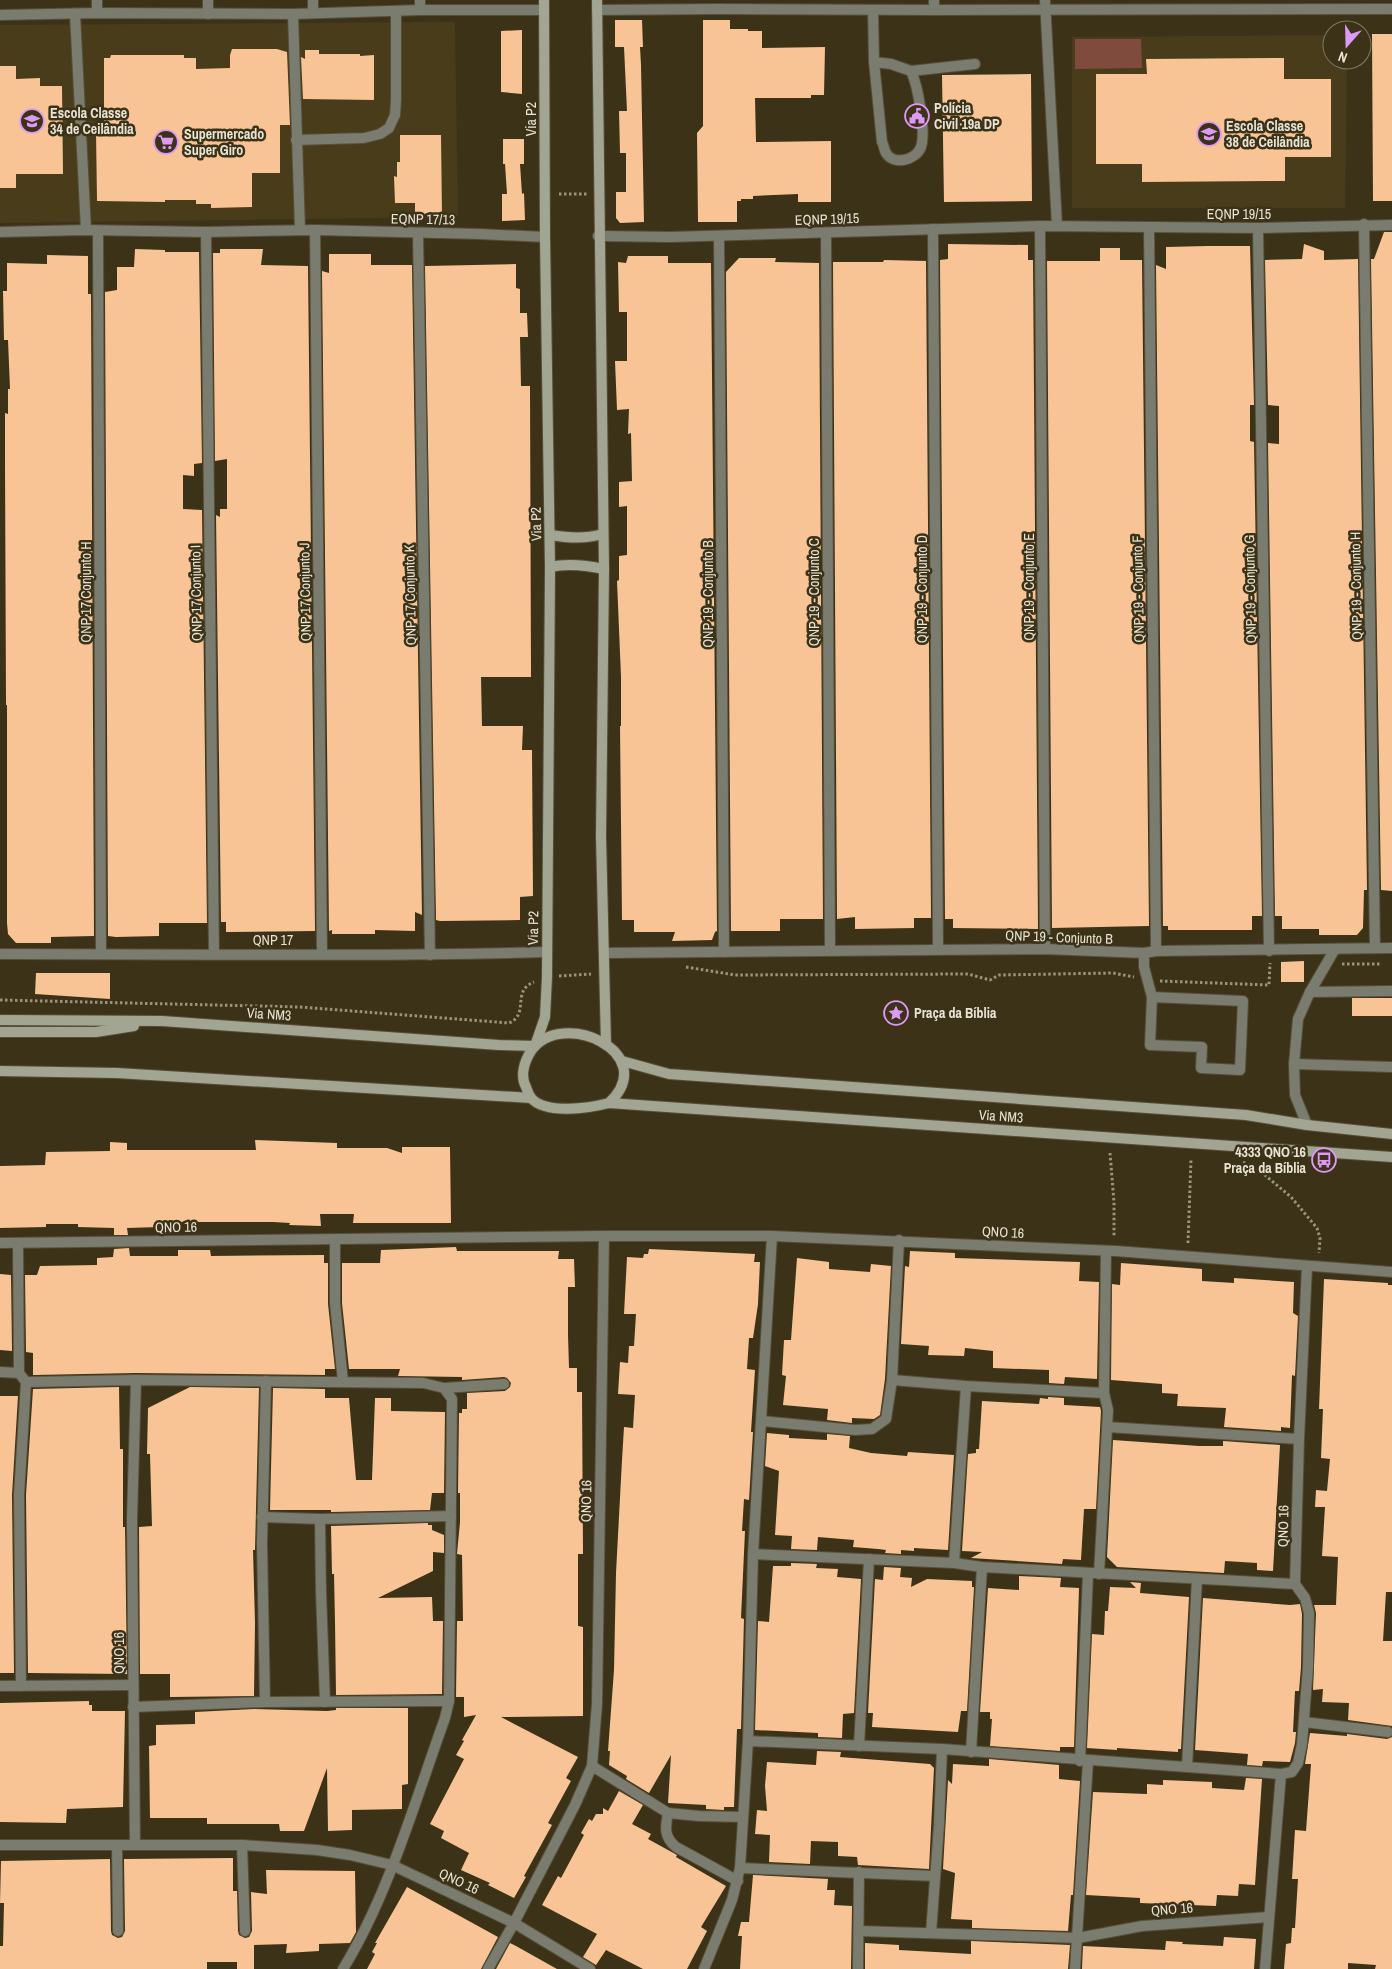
<svg xmlns="http://www.w3.org/2000/svg" width="1392" height="1969" font-family="'Archivo Narrow',sans-serif">
	<rect width="100%" height="100%" fill="#3b3218"/>
	<!-- built -->
	<g fill="#483c1a">
		<path d="M455 22 458 217 0 223V25Z"/>
		<path d="M1332 35V60H1347L1345 208H1072V37Z"/>
	</g>
	<!-- green -->
	<path fill="#7f4b3c" d="M1075 39H1141L1142 68 1075 69Z"/>
	<!-- building -->
	<g fill="#f8c495">
		<path d="M615 20H642L643 47H640L641 65 644 222 620 223 616 218V192H626V153H620L619 111H627L624 47H615Z"/>
		<path d="M703 20H730V29H748V31H762V48L825 47 824 95H811V98H755L756 142 831 141V202H798V194L753 196V199H741V201H737V222H698L697 133 703 126Z"/>
		<path d="M522 30V94L501 92V31Z"/>
		<path d="M1372 34H1392V201H1373Z"/>
		<path d="M232 49H277L287 52 290 125H280V173H252V207L211 208V204H196V200H165V202L97 201 96 132 97 124H104V58H110L111 55H184V58H196V69L230 68V55Z"/>
		<path d="M305 50H319V54H360V56L374 55V100L303 99 301 57 305 59Z"/>
		<path d="M1284 58V79H1331V157H1285V181L1142 182V164H1096V74H1147L1146 59Z"/>
		<path d="M0 66H16V79L40 78V86H62L63 174H16V188H0Z"/>
		<path d="M1031 74 1032 201 944 202 942 75Z"/>
		<path d="M400 135H441L442 216H415V203H395L394 176 397 177V162H400Z"/>
		<path d="M503 139H524V164H520L522 194 524 193 525 220 502 221V194H507L505 164H503Z"/>
		<path d="M1384 232H1392V891L1381 890 1371 259H1374Z"/>
		<path d="M948 244 1028 245V260H1033L1038 929 953 928V919H945L940 260 948 259Z"/>
		<path d="M1304 244 1324 251V260L1358 259 1367 890H1364L1363 928 1357 935H1319V929H1282V916H1275L1268 443 1279 444V406L1268 405 1265 260 1302 259Z"/>
		<path d="M1207 246H1250L1254 405H1250V441L1254 442 1262 916H1252V930H1168V926H1163L1156 265 1166 269V247Z"/>
		<path d="M1100 248H1120V260H1142L1149 926 1052 928 1047 261H1100Z"/>
		<path d="M135 249 165 250V252H199L202 463 194 464V476L183 475V509L202 510 207 923H159V936L116 937 108 936 105 292 117 290V267H134Z"/>
		<path d="M220 249H263L261 265 308 266 315 931 226 932V922H221L216 515 220 517V509H227V459L215 461 213 253H220Z"/>
		<path d="M329 254H371V265H412L422 915 415 912V931L375 930V934H332V930L329 931 322 271 329 273Z"/>
		<path d="M47 255 88 256V294H91L94 936 51 937V943H16L8 934 7 923V705H6L5 462V413L8 414V389H10L8 340H4L3 291H7V263L47 264Z"/>
		<path d="M628 256H668V263H711L717 931 715 932 712 940 672 941 675 932H634V920H622L620 726H621V677L617 581 619 580V556L627 555V506L619 507V482L632 481 631 433 628 434 629 409 617 410 615 361H627V312H619L618 262 626 263Z"/>
		<path d="M739 258H776L775 262 819 263 823 919H780V931H731L726 272Z"/>
		<path d="M884 260 926 261 931 918H914V928L855 929V917L837 919 833 262H883Z"/>
		<path d="M516 264V288L520 289V313H527L528 337H520L521 386H530L531 677H481L482 726H523L522 750H532L533 896 520 897V920L440 921 436 920 425 266Z"/>
		<path d="M1304 961V982H1281V962Z"/>
		<path d="M36 973H110V999L35 994Z"/>
		<rect x="1352" y="998" width="40" height="18"/>
		<path d="M255 1140 337 1143V1148H387L402 1153V1147H450L451 1223H353L354 1214H320L321 1226 289 1225 290 1223 273 1222H159V1227L127 1228 128 1235H114V1228L78 1227V1224H46V1227L0 1228V1166L45 1165 46 1152 110 1151V1142L127 1143V1150H256Z"/>
		<path d="M456 1247 457 1251H559L558 1259H574L575 1287H568V1335L569 1368H577V1392H582L583 1554H578V1626L583 1627V1716L501 1717 578 1757 566 1778 571 1781 548 1823 552 1825 524 1876 526 1877 514 1898 488 1885 490 1883 461 1870 469 1853 441 1838 444 1831 430 1824 464 1759 456 1755 464 1741 462 1740 476 1715 464 1717V1697H456L457 1621H463L462 1555 457 1554 460 1522V1493H458L459 1413H462V1409H467V1393L505 1391 510 1387 511 1383 507 1378 504 1377 462 1380V1377L398 1376 400 1369H349L342 1303V1263H380L381 1250Z"/>
		<path d="M129 1248 130 1256H178V1250H210L211 1256 324 1255V1263H328V1304L335 1369H325V1375L136 1373 33 1375V1353L26 1352 25 1275H37L40 1266 97 1265V1258L113 1257 114 1249Z"/>
		<path d="M649 1249 755 1254 754 1262H760L758 1304 753 1338H749L747 1369 755 1370 751 1432H753L749 1500 744 1499 742 1531H745L741 1618 744 1619 741 1729H737L734 1807H724V1810L706 1809V1805L668 1803 671 1755 649 1793 626 1779 627 1776 609 1765 610 1751H608L614 1670 616 1573 622 1460 624 1427 633 1428 635 1395 618 1394 620 1362 628 1363 629 1346H634L636 1314H624L627 1257 643 1258 644 1254H648Z"/>
		<path d="M910 1251 955 1253V1258L1080 1262 1079 1281 1099 1282 1097 1379 1065 1377 1064 1384 1049 1383V1370L993 1368V1351L965 1348 964 1356 928 1355 929 1346 901 1344 905 1266 909 1267Z"/>
		<path d="M797 1258 829 1262V1269L870 1272 871 1264 891 1266 885 1379 880 1415 874 1419 852 1418V1423L827 1420 828 1409 783 1405 786 1376 782 1375 784 1340H791Z"/>
		<path d="M1121 1263 1202 1269V1281L1234 1283V1278L1294 1282 1293 1313 1298 1316 1295 1376 1292 1375 1290 1428 1281 1427V1431L1224 1427 1226 1408 1177 1406 1178 1394 1162 1393V1384L1111 1380 1112 1284 1120 1285Z"/>
		<path d="M0 1274 11 1275 12 1351 0 1350Z"/>
		<path d="M1324 1279 1388 1283V1285H1392V1592H1386L1383 1641H1392V1726L1348 1720 1349 1703 1322 1702 1323 1689 1313 1690 1316 1613 1314 1605H1336L1338 1557 1322 1556 1325 1507H1315L1316 1490 1327 1491 1330 1459 1321 1458 1323 1409H1319Z"/>
		<path d="M119 1387 120 1449H123V1527H125L127 1674 28 1673 26 1495 33 1389Z"/>
		<path d="M190 1387 259 1388 255 1550H253L255 1623 254 1696 170 1697V1674H140L139 1527 152 1526 150 1454H147L148 1408Z"/>
		<path d="M273 1388 325 1389V1398H349L356 1480H372L375 1398H391V1411L445 1412 444 1493H432L430 1510 331 1512V1510H270Z"/>
		<path d="M0 1396H18L12 1495 14 1673H0Z"/>
		<path d="M1048 1397 1064 1398V1405L1100 1407 1101 1411 1096 1509H1084L1081 1560 1063 1559 1062 1564 971 1558 982 1552 962 1551 968 1454 976 1453V1449H979L982 1401 1039 1404 1040 1398 1048 1399Z"/>
		<path d="M767 1433 789 1435V1438L827 1440V1434L850 1436 849 1448 871 1453 907 1456 908 1452 954 1455 948 1550 914 1548V1551L901 1550V1554L885 1553 886 1550 878 1549 853 1547 854 1540 818 1537 817 1550 791 1549 792 1536 775 1535 779 1471 765 1466Z"/>
		<path d="M1113 1440 1199 1446H1223V1441L1280 1445 1273 1571 1257 1570V1563L1225 1561 1224 1573 1117 1567 1107 1557Z"/>
		<path d="M428 1523V1525H432V1530L444 1535V1553L433 1552V1571L378 1598 432 1597 433 1621H443L442 1694 336 1695 335 1622 334 1574H332L331 1526Z"/>
		<path d="M791 1563 817 1564 816 1568 838 1569 837 1577 861 1579 854 1713 843 1714 842 1738 818 1737V1733L755 1730 758 1621 769 1622 773 1566H791Z"/>
		<path d="M884 1567 901 1568 900 1577 912 1578 911 1587 927 1579 972 1581V1587H974L967 1711H961L958 1732 872 1727 873 1713H868L875 1579 883 1580Z"/>
		<path d="M1019 1576 1061 1578 1060 1587 1079 1588 1074 1747H1060V1751L990 1746 992 1719H990V1712H980L988 1588 1019 1590Z"/>
		<path d="M1130 1582 1141 1583 1140 1593 1189 1597 1181 1749H1178V1752L1117 1748V1750L1087 1748 1092 1634 1104 1635 1105 1611H1108L1110 1587 1136 1588Z"/>
		<path d="M1203 1598 1290 1605 1300 1604 1302 1614 1301 1667 1299 1691H1295L1293 1732H1296L1295 1743 1290 1762 1263 1761 1262 1766 1247 1765 1248 1754 1195 1750Z"/>
		<path d="M89 1701V1705H92V1711H125L123 1807 67 1809 66 1823 0 1822V1703Z"/>
		<path d="M336 1708H408V1784L402 1785V1809L352 1810V1830L328 1831 327 1768 304 1831H280L279 1824H207V1818H150L149 1746 156 1745V1725L195 1724V1712L254 1709 327 1711 336 1710Z"/>
		<path d="M1310 1733 1347 1736V1734L1387 1739 1392 1737V1969H1375L1376 1965 1348 1963V1969H1284L1286 1944 1291 1943 1292 1928H1295L1298 1879H1292L1295 1830 1306 1831 1311 1764H1305Z"/>
		<path d="M817 1751 841 1752 840 1757 930 1764 934 1768 929 1869 858 1865 857 1857 838 1856V1842L811 1841 810 1864 769 1862 770 1835 755 1834 757 1810 767 1811 765 1786 767 1762 816 1765Z"/>
		<path d="M989 1759 1059 1765V1779L1080 1781 1073 1895H1071L1068 1931 972 1928V1920L951 1919 955 1873 943 1869 948 1780 952 1784 953 1764 989 1766Z"/>
		<path d="M1246 1778 1262 1779 1255 1885 1239 1884 1238 1896 1217 1895 1216 1906 1140 1903V1898L1086 1895 1093 1792 1147 1794V1784L1163 1785V1780L1212 1782V1788L1244 1790Z"/>
		<path d="M619 1791 643 1805 632 1824 651 1834 648 1839 677 1855 676 1857 726 1886 701 1927 707 1931 687 1969H643L606 1950 596 1965 583 1957 597 1934 542 1905 558 1876 561 1878 584 1835 581 1833 589 1819 592 1821 596 1814H603V1808L608 1811Z"/>
		<path d="M233 1858V1891H237L238 1931 239 1935 245 1938 249 1937 252 1931 251 1892 267 1894 266 1870 355 1871 356 1932 350 1943 319 1944V1951L286 1953 287 1944 254 1945V1969H237V1962H207V1969H0V1946H3L4 1903H0L1 1861 110 1859 111 1931 112 1935 118 1938 122 1937 125 1931 124 1859Z"/>
		<path d="M753 1875 828 1879 827 1890H835L834 1905 852 1906 851 1969H740L742 1936H738L741 1922H749Z"/>
		<path d="M407 1887 498 1937 481 1969H367L375 1954 372 1952 377 1943H375Z"/>
		<path d="M1224 1937 1256 1939 1254 1969H1082L1083 1946 1165 1950 1166 1941 1183 1942 1182 1944 1223 1946Z"/>
		<path d="M971 1941 1070 1945 1068 1969H865V1943L899 1945V1950L971 1954Z"/>
		<path d="M510 1943 516 1946 557 1969H496Z"/>
	</g>
	<g fill="none" stroke-linecap="round" stroke-linejoin="round">
		<!-- service casing -->
		<g stroke="#574e36" stroke-width="12">
			<g id="service">
				<path d="M873 10 874 62 882 142C884 145 884 150 886 153 894 166 916 160 921 147 926 131 918 86 911 71L891 64 874 62"/>
				<path d="M911 71 975 64"/>
				<path d="M1144 953V967L1152 997 1150 1045 1202 1047 1201 1068 1240 1070 1243 1001 1152 997"/>
				<path d="M1310 992 1392 991"/>
				<path d="M1294 1064 1392 1067"/>
				<path d="M1307 1125 1295 1095 1294 1064 1298 1019 1310 992 1335 949"/>
			</g>
		</g>
		<!-- minor casing -->
		<g stroke="#574e36" stroke-width="12">
			<g id="minor">
				<path d="M97 0V13"/>
				<path d="M208 0V14"/>
				<path d="M313 0V12"/>
				<path d="M420 0V10"/>
				<path d="M934 0V10"/>
				<path d="M1045 0 1057 226"/>
				<path d="M597 10 716 9 934 10 1392 9"/>
				<path d="M75 14 86 230"/>
				<path d="M293 14 300 230"/>
				<path d="M0 15 97 13 293 14 420 10H544"/>
				<path d="M296 140 364 138 380 134 389 128 395 115 396 100V12"/>
				<path d="M1364 224 1375 948"/>
				<path d="M1040 226 1045 949"/>
				<path d="M1149 227 1156 951"/>
				<path d="M1258 228 1269 951"/>
				<path d="M933 229 938 949"/>
				<path d="M315 230 322 954"/>
				<path d="M98 231 101 954"/>
				<path d="M0 232 86 230 206 232 315 230 480 234 545 237"/>
				<path d="M206 232 214 954"/>
				<path d="M418 233 430 955"/>
				<path d="M826 233 830 950"/>
				<path d="M598 236 670 237 1040 226 1258 228 1392 225"/>
				<path d="M719 236 724 952"/>
				<path d="M604 953 1045 949 1144 953 1156 951 1392 948"/>
				<path d="M335 1240V1303L343 1382"/>
				<path d="M0 1243 604 1236H772L1116 1251 1392 1272"/>
				<path d="M18 1243 19 1373 26 1382 19 1495 21 1686"/>
				<path d="M0 1372 19 1373"/>
				<path d="M892 1380 966 1386 1104 1393"/>
				<path d="M26 1382 136 1380 423 1383 444 1388 452 1399 449 1701 445 1718C415 1801 389 1894 343 1969"/>
				<path d="M444 1388 504 1384"/>
				<path d="M761 1421 855 1430 872 1429 886 1419 892 1380 899 1240"/>
				<path d="M1107 1427 1299 1439"/>
				<path d="M262 1517 320 1519 451 1516"/>
				<path d="M320 1519 321 1592 325 1702"/>
				<path d="M753 1554 954 1563 982 1567 1295 1584"/>
				<path d="M954 1563 966 1386"/>
				<path d="M1099 1574 1108 1410 1104 1393 1106 1251"/>
				<path d="M0 1686 133 1685"/>
				<path d="M265 1702 262 1543 266 1381"/>
				<path d="M133 1707 265 1702 449 1701"/>
				<path d="M1304 1722 1388 1732"/>
				<path d="M748 1741 942 1749 1281 1774 1292 1772 1298 1763 1302 1744 1308 1667 1309 1613 1305 1598 1295 1584 1299 1439 1307 1266"/>
				<path d="M859 1746 869 1559"/>
				<path d="M971 1752 982 1567"/>
				<path d="M1080 1761 1088 1574"/>
				<path d="M592 1766 668 1813 699 1816 743 1817"/>
				<path d="M1187 1767 1197 1579"/>
				<path d="M668 1813C665 1828 664 1837 676 1847L738 1881"/>
				<path d="M0 1845H242L317 1850 350 1855 392 1865 514 1923 590 1969"/>
				<path d="M117 1845 118 1931"/>
				<path d="M135 1845 132 1519 136 1380"/>
				<path d="M242 1845 245 1931"/>
				<path d="M740 1868 935 1876"/>
				<path d="M859 1931 1078 1938 1142 1926 1269 1917"/>
				<path d="M931 1933 939 1825 942 1749"/>
				<path d="M488 1969 514 1923 575 1805 592 1766 597 1704 604 1236"/>
				<path d="M704 1969 732 1900 740 1868 748 1741 753 1554 772 1236"/>
				<path d="M858 1969 859 1872"/>
				<path d="M1075 1969 1088 1761"/>
				<path d="M1265 1969 1281 1774"/>
			</g>
		</g>
		<!-- tertiary casing -->
		<g stroke="#574e36" stroke-width="12">
			<path id="tertiary" d="M0 954C182 954 364 957 547 952"/>
		</g>
		<!-- secondary casing -->
		<g stroke="#574e36" stroke-width="12">
			<g id="secondary">
				<path d="M597 0 604 569 601 836 606 1044"/>
				<path d="M550 535C569 538 585 539 603 534"/>
				<path d="M550 567C568 563 585 565 604 569"/>
				<path d="M0 1020 162 1021 499 1045 535 1046 545 1017 547 977 550 567 545 237 544 0"/>
				<path d="M0 1032H96L134 1026"/>
				<path d="M622 1061 669 1074 1246 1115 1307 1125 1392 1134"/>
				<path d="M0 1071 117 1073 531 1098"/>
				<path d="M609 1103C662 1053 561 1007 531 1051 524 1062 520 1076 526 1087 527 1090 529 1095 531 1098 546 1115 590 1108 609 1103L1392 1157"/>
			</g>
		</g>
		<!-- path -->
		<g stroke="#9a937f" stroke-width="3" stroke-dasharray="2.5 2.5" stroke-linecap="butt">
			<path d="M559 194H587"/>
			<path d="M1342 964H1380"/>
			<path d="M686 967 735 975 968 974 990 980 999 975 1113 973 1134 977"/>
			<path d="M559 976 591 974"/>
			<path d="M1160 981 1269 985 1270 963"/>
			<path d="M0 1000 300 1007 509 1023C530 1014 511 991 534 982"/>
			<path d="M1110 1153 1114 1202V1237"/>
			<path d="M1243 1162 1260 1171 1291 1197 1317 1228 1320 1238 1319 1253"/>
			<path d="M1188 1243 1191 1159"/>
		</g>
		<!-- service -->
		<use href="#service" stroke="#7a7c6f" stroke-width="10"/>
		<!-- minor -->
		<use href="#minor" stroke="#7a7c6f" stroke-width="10"/>
		<!-- tertiary -->
		<use href="#tertiary" stroke="#7a7c6f" stroke-width="10"/>
		<!-- secondary -->
		<use href="#secondary" stroke="#a1a591" stroke-width="10"/>
	</g>
	<!-- icons -->
	<defs>
		<g id="civic-ring" transform="scale(1.25)"><circle r="9.5" fill="#3b3218" stroke="#dc99f5" stroke-width="1.5"/><path d="M-.6-6.5H3V-4.5H.6V-3L4-1V1h2V6H-6V1h2V-1L-.6-3ZM-1.2 2.5V6h2.4V2.5Z" fill="#dc99f5"/></g>
		<g id="school-ring" transform="scale(1.25)"><circle r="9.5" fill="#3b3218" stroke="#dc99f5" stroke-width="1.5"/><path d="M0-5L7-2L0 1L-7-2ZM-4 1L0 2.5L4 1V4Q0 6-4 4Z" fill="#dc99f5"/></g>
		<g id="supermarket-ring" transform="scale(1.25)"><circle r="9.5" fill="#3b3218" stroke="#dc99f5" stroke-width="1.5"/><path d="M-6-5.5h2.5l.6 2H6L4.5 2H-2.5L-4.4-4H-6ZM-1.5 3.2a1.3 1.3 0 1 0 .1 0ZM3 3.2a1.3 1.3 0 1 0 .1 0Z" fill="#dc99f5"/></g>
		<g id="sight-ring" transform="scale(1.25)"><circle r="9.5" fill="#3b3218" stroke="#dc99f5" stroke-width="1.5"/><path d="M0-6L1.8-2.2L6-1.7L2.9 1.2L3.7 5.4L0 3.3L-3.7 5.4L-2.9 1.2L-6-1.7L-1.8-2.2Z" fill="#dc99f5"/></g>
		<g id="bus-ring" transform="scale(1.25)"><circle r="9.5" fill="#3b3218" stroke="#dc99f5" stroke-width="1.5"/><path d="M-5-6H5V4H4V6H2V4H-2V6H-4V4H-5ZM-3.5-4V0h7V-4ZM-3.5 1.2v1.5H-2V1.2ZM2 1.2v1.5H3.5V1.2Z" fill="#dc99f5"/></g>
	</defs>
	<g fill-rule="evenodd">
		<use href="#civic-ring" x="917" y="116"/>
		<use href="#school-ring" x="32" y="121"/>
		<use href="#school-ring" x="1209" y="134"/>
		<use href="#supermarket-ring" x="166" y="142"/>
		<use href="#sight-ring" x="896" y="1013"/>
		<use href="#bus-ring" x="1324" y="1160"/>
	</g>
	<g text-anchor="middle" stroke-width="5" stroke-linejoin="round" paint-order="stroke">
		<!-- poi labels -->
		<g font-size="14" font-weight="bold" fill="#e9e3d4" stroke="#3b3218" text-anchor="start">
			<text x="934" y="113">Polícia<tspan x="934" dy="16">Civil 19a DP</tspan></text>
			<text x="50" y="118">Escola Classe<tspan x="50" dy="16">34 de Ceilândia</tspan></text>
			<text x="1226" y="131">Escola Classe<tspan x="1226" dy="16">38 de Ceilândia</tspan></text>
			<text x="184" y="139">Supermercado<tspan x="184" dy="16">Super Giro</tspan></text>
			<text x="914" y="1018">Praça da Bíblia</text>
			<text x="1306" y="1157" text-anchor="end">4333 QNO 16<tspan x="1306" dy="16">Praça da Bíblia</tspan></text>
		</g>
		<!-- street labels -->
		<g font-size="14" fill="#e9e3d4" stroke="#3b3218">
			<text transform="translate(531 119) rotate(-90)" y="5">Via P2</text>
			<text x="1239" y="219">EQNP 19/15</text>
			<text transform="translate(423 219) rotate(1)" y="5">EQNP 17/13</text>
			<text transform="translate(827 219) rotate(-2)" y="5">EQNP 19/15</text>
			<text transform="translate(536 524) rotate(-91)" y="5">Via P2</text>
			<text transform="translate(1356 586) rotate(-91)" y="5">QNP 19 - Conjunto H</text>
			<text transform="translate(1029 587) rotate(-90)" y="5">QNP 19 - Conjunto E</text>
			<text transform="translate(922 589) rotate(-90)" y="5">QNP 19 - Conjunto D</text>
			<text transform="translate(1138 589) rotate(-91)" y="5">QNP 19 - Conjunto F</text>
			<text transform="translate(1250 589) rotate(-91)" y="5">QNP 19 - Conjunto G</text>
			<text transform="translate(86 592) rotate(-90)" y="5">QNP 17 Conjunto H</text>
			<text transform="translate(305 592) rotate(-91)" y="5">QNP 17 Conjunto J</text>
			<text transform="translate(814 592) rotate(-90)" y="5">QNP 19 - Conjunto C</text>
			<text transform="translate(196 593) rotate(-91)" y="5">QNP 17 Conjunto I</text>
			<text transform="translate(708 594) rotate(-90)" y="5">QNP 19 - Conjunto B</text>
			<text transform="translate(410 595) rotate(-91)" y="5">QNP 17 Conjunto K</text>
			<text transform="translate(533 928) rotate(-89)" y="5">Via P2</text>
			<text transform="translate(1059 937) rotate(2)" y="5">QNP 19 - Conjunto B</text>
			<text x="273" y="945">QNP 17</text>
			<text transform="translate(269 1014) rotate(4)" y="5">Via NM3</text>
			<text transform="translate(1001 1116) rotate(4)" y="5">Via NM3</text>
			<text transform="translate(176 1227) rotate(-1)" y="5">QNO 16</text>
			<text transform="translate(1003 1232) rotate(3)" y="5">QNO 16</text>
			<text transform="translate(586 1501) rotate(-89)" y="5">QNO 16</text>
			<text transform="translate(1283 1526) rotate(-89)" y="5">QNO 16</text>
			<text transform="translate(119 1653) rotate(-90)" y="5">QNO 16</text>
			<text transform="translate(459 1881) rotate(25)" y="5">QNO 16</text>
			<text transform="translate(1172 1909) rotate(-5)" y="5">QNO 16</text>
		</g>
	</g>
	<!-- north arrow -->
	<g transform="translate(1347 45) rotate(200)"><circle r="24" fill="#3b3218" stroke="#817963"/>
	<path d="M0-4L9 19L0 12L-9 19Z" fill="#dc99f5"/>
	<text y="-8" font-size="14" font-weight="bold" text-anchor="middle" fill="#e9e3d4">N</text>
	</g>
</svg>
